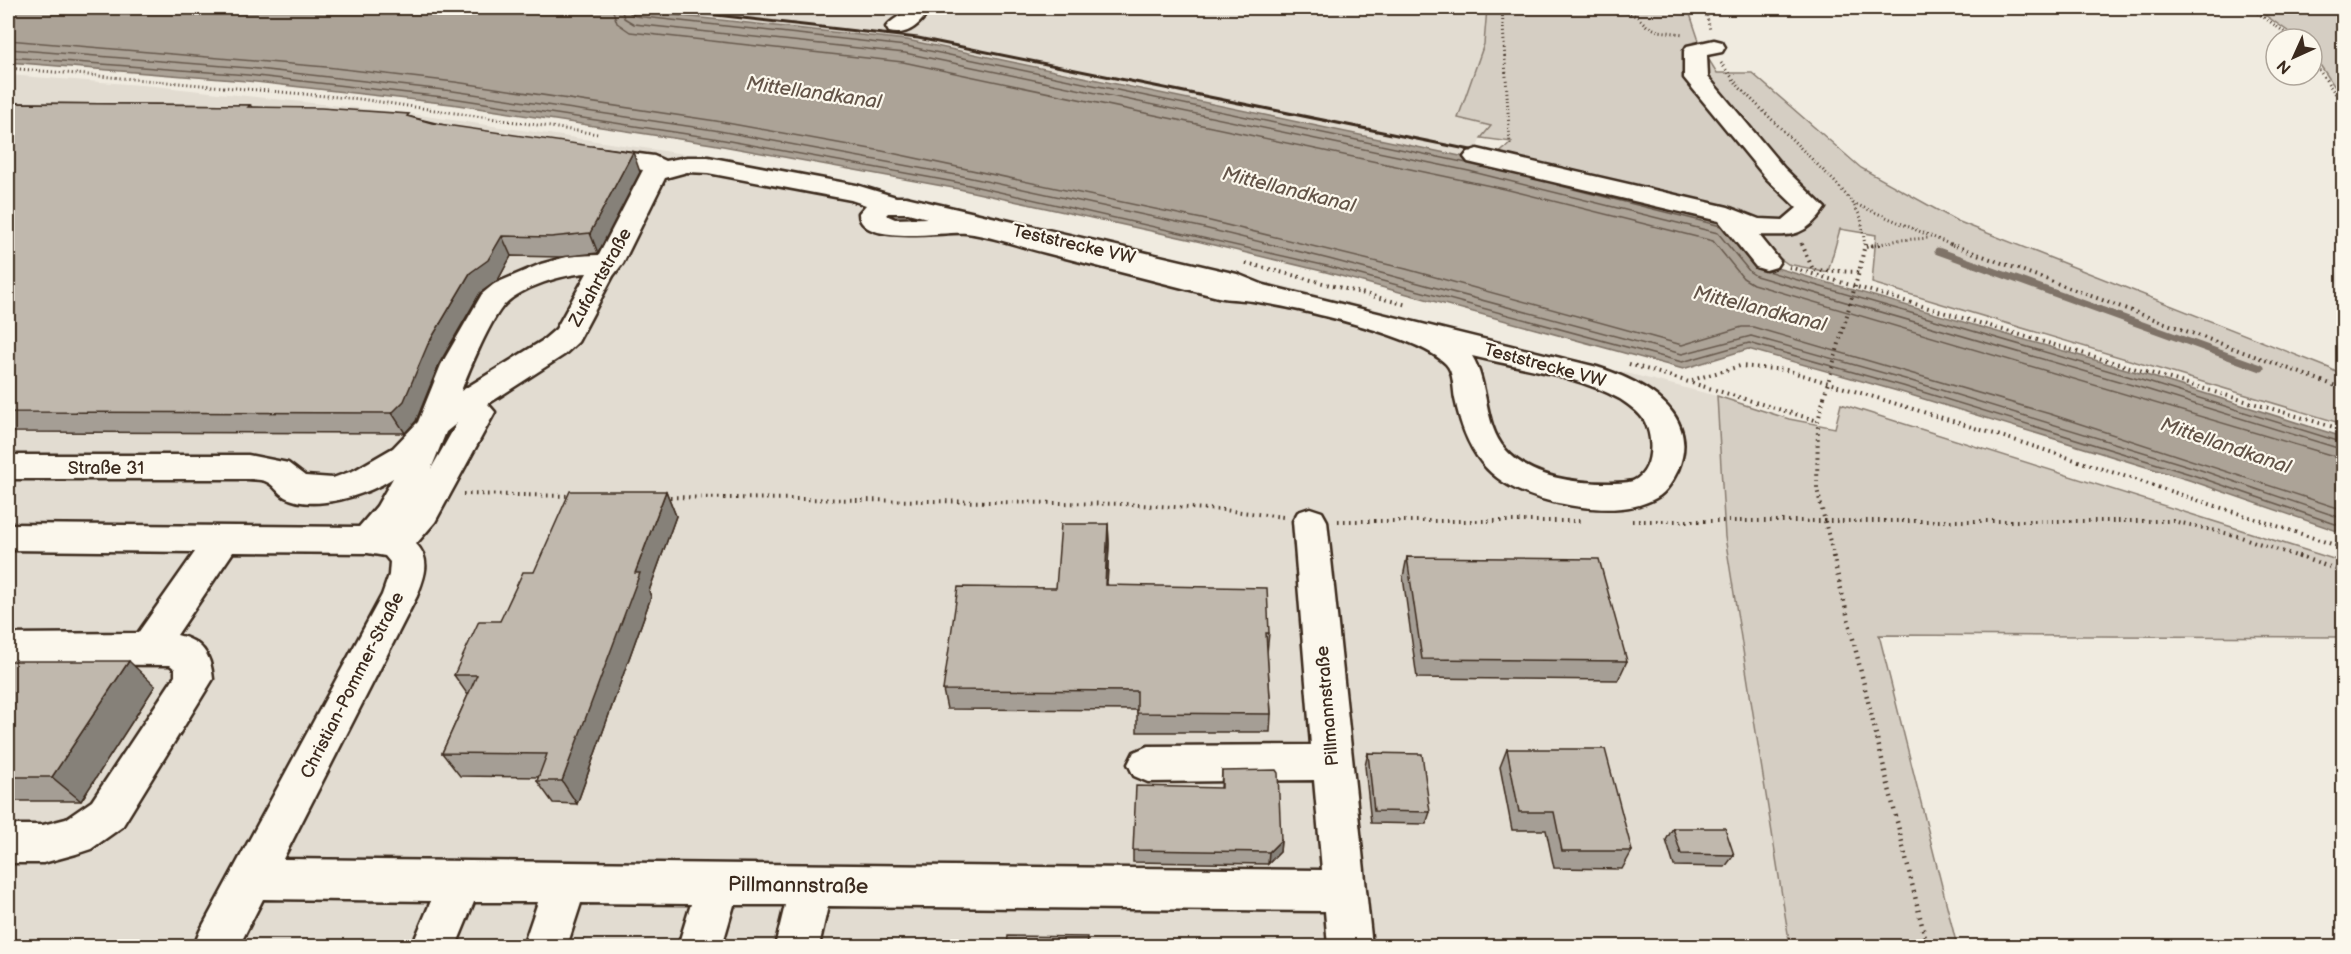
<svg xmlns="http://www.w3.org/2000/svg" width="2351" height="954" font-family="'Balsamiq Sans',sans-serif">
	<rect width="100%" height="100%" fill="#f0ebe0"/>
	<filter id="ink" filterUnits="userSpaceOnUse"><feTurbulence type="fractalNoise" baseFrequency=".0167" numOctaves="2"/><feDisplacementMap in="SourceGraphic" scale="12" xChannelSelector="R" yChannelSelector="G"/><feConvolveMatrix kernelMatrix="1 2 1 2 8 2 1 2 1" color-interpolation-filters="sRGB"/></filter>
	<g filter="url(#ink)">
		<!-- built -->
		<g fill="#e2dcd1">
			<path d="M613 8H1487L1484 44 1458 118 1492 126 1481 138 1472 158 1460 157 1144 90 1145 88 907 40Z"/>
			<path d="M8 75 154 86 405 113 684 154 905 200 1292 288 1717 396 1725 537 1790 946H8Z"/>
		</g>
		<!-- green -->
		<g fill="#d5cec3" stroke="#887c70" stroke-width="1.5">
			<path d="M1487 8H1688L1701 47 1717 73H1752L1861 168 1957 221 2329 368 2343 376V424L1872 283 1876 235 1840 229 1828 272 1788 264 1760 244 1495 157 1512 142 1481 138 1491 126 1458 118 1484 44Z"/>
			<path d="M2255 8H2343V99L2312 53V39H2299Z"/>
			<path d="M1717 396 1789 419 1835 428 1841 404 2343 562V637L1879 635 1957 946H1790L1725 537Z"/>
		</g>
		<!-- water -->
		<path fill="#aca397" stroke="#7f7367" stroke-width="1.5" d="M8 8H609L907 40 1460 156 1726 221 1760 263 2143 374 2343 437V533L2189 480 1901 392 1748 349 1683 369 1326 272 1197 241 959 189 712 144 451 104 247 81 8 62Z"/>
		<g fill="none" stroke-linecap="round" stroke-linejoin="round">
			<!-- shore -->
			<g stroke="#685a4e" stroke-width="1.5">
				<path d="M612 8 617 23 630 32 903 62 1505 189 1713 241 1743 278 1753 284 2344 459"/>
				<path d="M621 8 624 18 634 24 905 53 1469 171 1718 233 1750 272 1756 276 2139 387 2344 450"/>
				<path d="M629 8 630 13 635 16 906 46 1467 163"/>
				<path d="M8 40 326 67 455 82 716 121 882 151 1202 219 1406 269 1682 345 1742 327H1753L2050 414 2344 510"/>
				<path d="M8 49 249 68 453 91 714 130 962 176 1200 227 1329 259 1682 354 1751 336 1905 379 2192 467 2344 519"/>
				<path d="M8 57 248 75 452 98 713 138 960 183 1327 266 1682 362 1749 343 1903 386 2190 474 2344 527"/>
				<path d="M1557 185 1721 226"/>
				<path d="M1767 271 2141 380 2344 443"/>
			</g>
			<!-- stream -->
			<path stroke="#7f7367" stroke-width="7" d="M1938 251 2261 368"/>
			<!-- minor casing -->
			<g stroke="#3b2a1e" stroke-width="5">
				<g id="minor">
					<path d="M909 8H931C921 23 909 37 889 32L886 27C892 19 902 16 909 8Z"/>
					<path d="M1714 40 1722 42 1725 47 1722 52 1707 55 1708 77 1784 168 1825 208C1805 237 1792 236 1759 235L1780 261 1776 267 1766 270 1756 267 1719 221 1468 162 1464 157 1468 152 1477 149 1728 207 1759 219 1783 220 1797 208 1766 178 1684 78V51L1687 46Z"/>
					<path d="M593 148 654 156 665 161 687 157H708L856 185 896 197H906L1237 274 1264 285 1597 367C1641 381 1702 412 1678 470 1673 480 1667 492 1656 498 1628 514 1588 509 1558 503 1495 489 1468 462 1455 399 1453 389 1454 372 1446 364 1418 335 1300 309 1258 302 1245 299 1232 300 1218 297 1161 282 1103 268 1046 253 1020 247 993 236 966 233 945 231 858 247 859 213L866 205 851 200 708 173 687 172 665 178 623 263 613 276 578 342 564 355 488 404 495 412 435 522 416 544C432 560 424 578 417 596L283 859 1322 870 1314 780 1148 782 1134 776 1128 764 1134 752 1148 746 1311 745 1293 521 1298 512 1310 508 1322 512 1327 521 1372 946H1328L1325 911 828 906 819 946H775L785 905H734L722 946H678L691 904 581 903 567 946H523L538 902H474L456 946H412L431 901 263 899 239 946H194L200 931 382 595 389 575 390 562 385 556 368 553 233 552 177 635C202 641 211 654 213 679L122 827 91 849 76 854 43 863H8V825H43L66 819 92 801 175 676V669L170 665 8 664V634L138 633 195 552 8 550V524L359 527 377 506 393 478C368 495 314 512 285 497 278 493 274 485 267 482 262 479 254 480 248 479H8V455H248L288 463 305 476 333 478 355 470 393 448 418 422 441 365 482 294 494 284 541 264 570 256 599 255 643 170 584 161 580 156 584 151ZM888 213H908L927 218 895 219 886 215ZM587 273 556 329 542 341 461 391C469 370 491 318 505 304 522 287 563 274 587 273ZM1472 356C1521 368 1576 375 1620 399 1629 405 1638 411 1644 420 1654 438 1654 471 1633 481 1626 483 1617 483 1610 483 1574 483 1530 478 1505 449 1483 423 1489 384 1472 356ZM457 423 431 469 446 432Z"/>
				</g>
			</g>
			<!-- path-far2 -->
			<g stroke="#3b2a1e" stroke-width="3" stroke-dasharray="1 3" stroke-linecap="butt">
				<path d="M1502 8 1510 145"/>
				<path d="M1615 8 1636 16 1647 26 1658 31 1684 34"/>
				<path d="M1705 8 1710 30"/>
				<path d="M2251 8 2294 39"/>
				<path d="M2312 60 2344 106"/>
				<path d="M1721 63 1740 88 1836 183 1853 203 1861 218 1865 246"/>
				<path d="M8 68 360 99 598 134"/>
				<path d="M1853 203 1954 246"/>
				<path d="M1801 243 1802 246"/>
				<path d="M1871 246 1899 240 1929 238"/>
			</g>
			<!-- path-far1 -->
			<g stroke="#3b2a1e" stroke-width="4" stroke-dasharray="1.5 4.5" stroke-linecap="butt">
				<path d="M1802 244 1813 270 1859 272 1865 244"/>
				<path d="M1950 244 2344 389"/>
				<path d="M1866 247 1879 244"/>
				<path d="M1246 263 1407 305"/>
				<path d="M1789 267 2344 430"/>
				<path d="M1629 364 1818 421"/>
				<path d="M1692 380 1740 366 1786 370 2014 440 2344 548"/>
				<path d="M1824 397 1818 421 1817 489 1834 558"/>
				<path d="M463 494 573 496"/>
				<path d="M664 497 1124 504 1224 510 1283 517"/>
				<path d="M1338 521H1580"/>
				<path d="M1632 521H2173L2238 536 2302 558"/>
			</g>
			<!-- path -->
			<g stroke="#3b2a1e" stroke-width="4.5" stroke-dasharray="1.5 5" stroke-linecap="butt">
				<path d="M1833 556 1927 946"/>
				<path d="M2298 556 2344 572"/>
			</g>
			<!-- minor -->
			<use href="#minor" fill="#fbf7ec" fill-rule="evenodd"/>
			<!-- rail -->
			<path stroke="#3b2a1e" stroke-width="3" d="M654 8 918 38 1471 150"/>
			<!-- path-bridge -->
			<path stroke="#3b2a1e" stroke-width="4" stroke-dasharray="1.5 4.5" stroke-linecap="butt" d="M1824 397 1859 272"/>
		</g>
		<!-- wall -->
		<g fill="#a59e95" stroke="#3b2a1e" stroke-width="1.5">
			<path d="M8 103 250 105 252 107 411 117 640 172 598 253 560 257 511 256 498 280 480 293 439 364 416 421 405 433 8 432Z"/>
			<path d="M666 491 676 516 649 591 651 597 577 804 553 803 537 781 539 777 460 776 442 753 468 695 454 675 500 621 534 572Z"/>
			<path d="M1108 524 1109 544 1107 585 1269 633 1267 653 1271 714 1270 732H1137V710L947 709 943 690 1056 588Z"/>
			<path d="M1407 557 1627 661 1618 680 1417 678 1403 577Z"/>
			<path d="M8 661 155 686 81 801H8Z"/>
			<path d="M1507 749 1632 851 1622 869 1554 868 1546 830H1512L1500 767Z"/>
			<path d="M1368 753 1430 812 1426 824 1371 823 1365 766Z"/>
			<path d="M1222 771 1281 840 1280 852 1268 864 1133 862V850L1221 788Z"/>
			<path d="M1673 828 1734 855 1725 867 1674 866 1666 840Z"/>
		</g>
		<!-- shaded-wall -->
		<g fill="#868179" stroke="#3b2a1e" stroke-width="1.5">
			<path d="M633 152 640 172 598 253 590 233Z"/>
			<path d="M502 236 511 256 498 280 480 293 439 364 416 421 405 433 392 413 428 344 470 273Z"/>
			<path d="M666 491 676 516 649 591 651 597 577 804 562 781 635 573Z"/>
			<path d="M1108 524 1109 544 1106 605 1105 585Z"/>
			<path d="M129 661 155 686 81 801 52 777Z"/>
			<path d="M1281 840 1280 852 1268 864 1269 852Z"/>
		</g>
		<!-- building -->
		<g fill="#c0b8ad" stroke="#3b2a1e" stroke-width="1.5">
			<path d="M8 103 250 105 248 107 321 108 409 114 407 116 432 123 633 152 590 233 551 237 502 236 488 260 470 273 428 344 404 401 392 413 8 412Z"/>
			<path d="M570 491H666L635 573H640L562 781H537L547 754 442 753 477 675H454L479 621H500L523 572H534Z"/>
			<path d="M1061 524H1108L1105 585 1267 588 1269 633H1266L1271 714 1137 713V691L943 690 958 587 1056 588Z"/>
			<path d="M1407 557 1599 559 1627 661 1422 659Z"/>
			<path d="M8 661H129L52 777H8Z"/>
			<path d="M1507 749H1605L1632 851H1562L1554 812H1519Z"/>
			<path d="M1368 753 1422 754 1430 812 1374 811Z"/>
			<path d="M1276 770 1278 773 1281 840 1269 852 1133 850 1136 786 1222 788V771Z"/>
			<path d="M1673 828H1725L1734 855 1681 854Z"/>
			<path d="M1008 936 1087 937 1086 946H1007Z"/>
		</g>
	</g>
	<g text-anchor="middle" stroke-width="4.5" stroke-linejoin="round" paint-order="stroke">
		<!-- street labels -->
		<g font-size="18" fill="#3b2a1e" stroke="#fbf7ec">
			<text transform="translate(1074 244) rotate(13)" y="6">Teststrecke VW</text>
			<text transform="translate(600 277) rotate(-61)" y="6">Zufahrtstraße</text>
			<text transform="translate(1545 365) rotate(15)" y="6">Teststrecke VW</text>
			<text x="106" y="474">Straße 31</text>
			<text transform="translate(352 685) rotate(-63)" y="6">Christian-Pommer-Straße</text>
			<text transform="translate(1327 706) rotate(-95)" y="6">Pillmannstraße</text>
		</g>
		<!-- water labels -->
		<g font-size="20" font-style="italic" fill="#635448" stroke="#fbf7ec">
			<text transform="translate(814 92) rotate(8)" y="7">Mittellandkanal</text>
			<text transform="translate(1289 189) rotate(14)" y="7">Mittellandkanal</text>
			<text transform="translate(1760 308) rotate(14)" y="7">Mittellandkanal</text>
			<text transform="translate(2226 445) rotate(19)" y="7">Mittellandkanal</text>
		</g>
		<!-- near-street labels -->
		<g font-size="21" fill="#3b2a1e" stroke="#fbf7ec">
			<text transform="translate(798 885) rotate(1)" y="7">Pillmannstraße</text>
		</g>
	</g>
	<!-- margin -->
	<rect width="2351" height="954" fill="none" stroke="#fbf7ec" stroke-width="30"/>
	<rect x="15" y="15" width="2321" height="924" fill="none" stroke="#3b2a1e" stroke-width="2" filter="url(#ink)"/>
	<!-- north arrow -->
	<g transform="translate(2294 57) rotate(225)"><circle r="28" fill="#fbf7ec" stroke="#aea59a" stroke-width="1.5"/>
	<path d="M0-4.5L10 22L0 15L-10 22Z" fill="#3b2a1e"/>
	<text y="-9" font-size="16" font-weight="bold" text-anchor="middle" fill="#3b2a1e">N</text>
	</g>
</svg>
